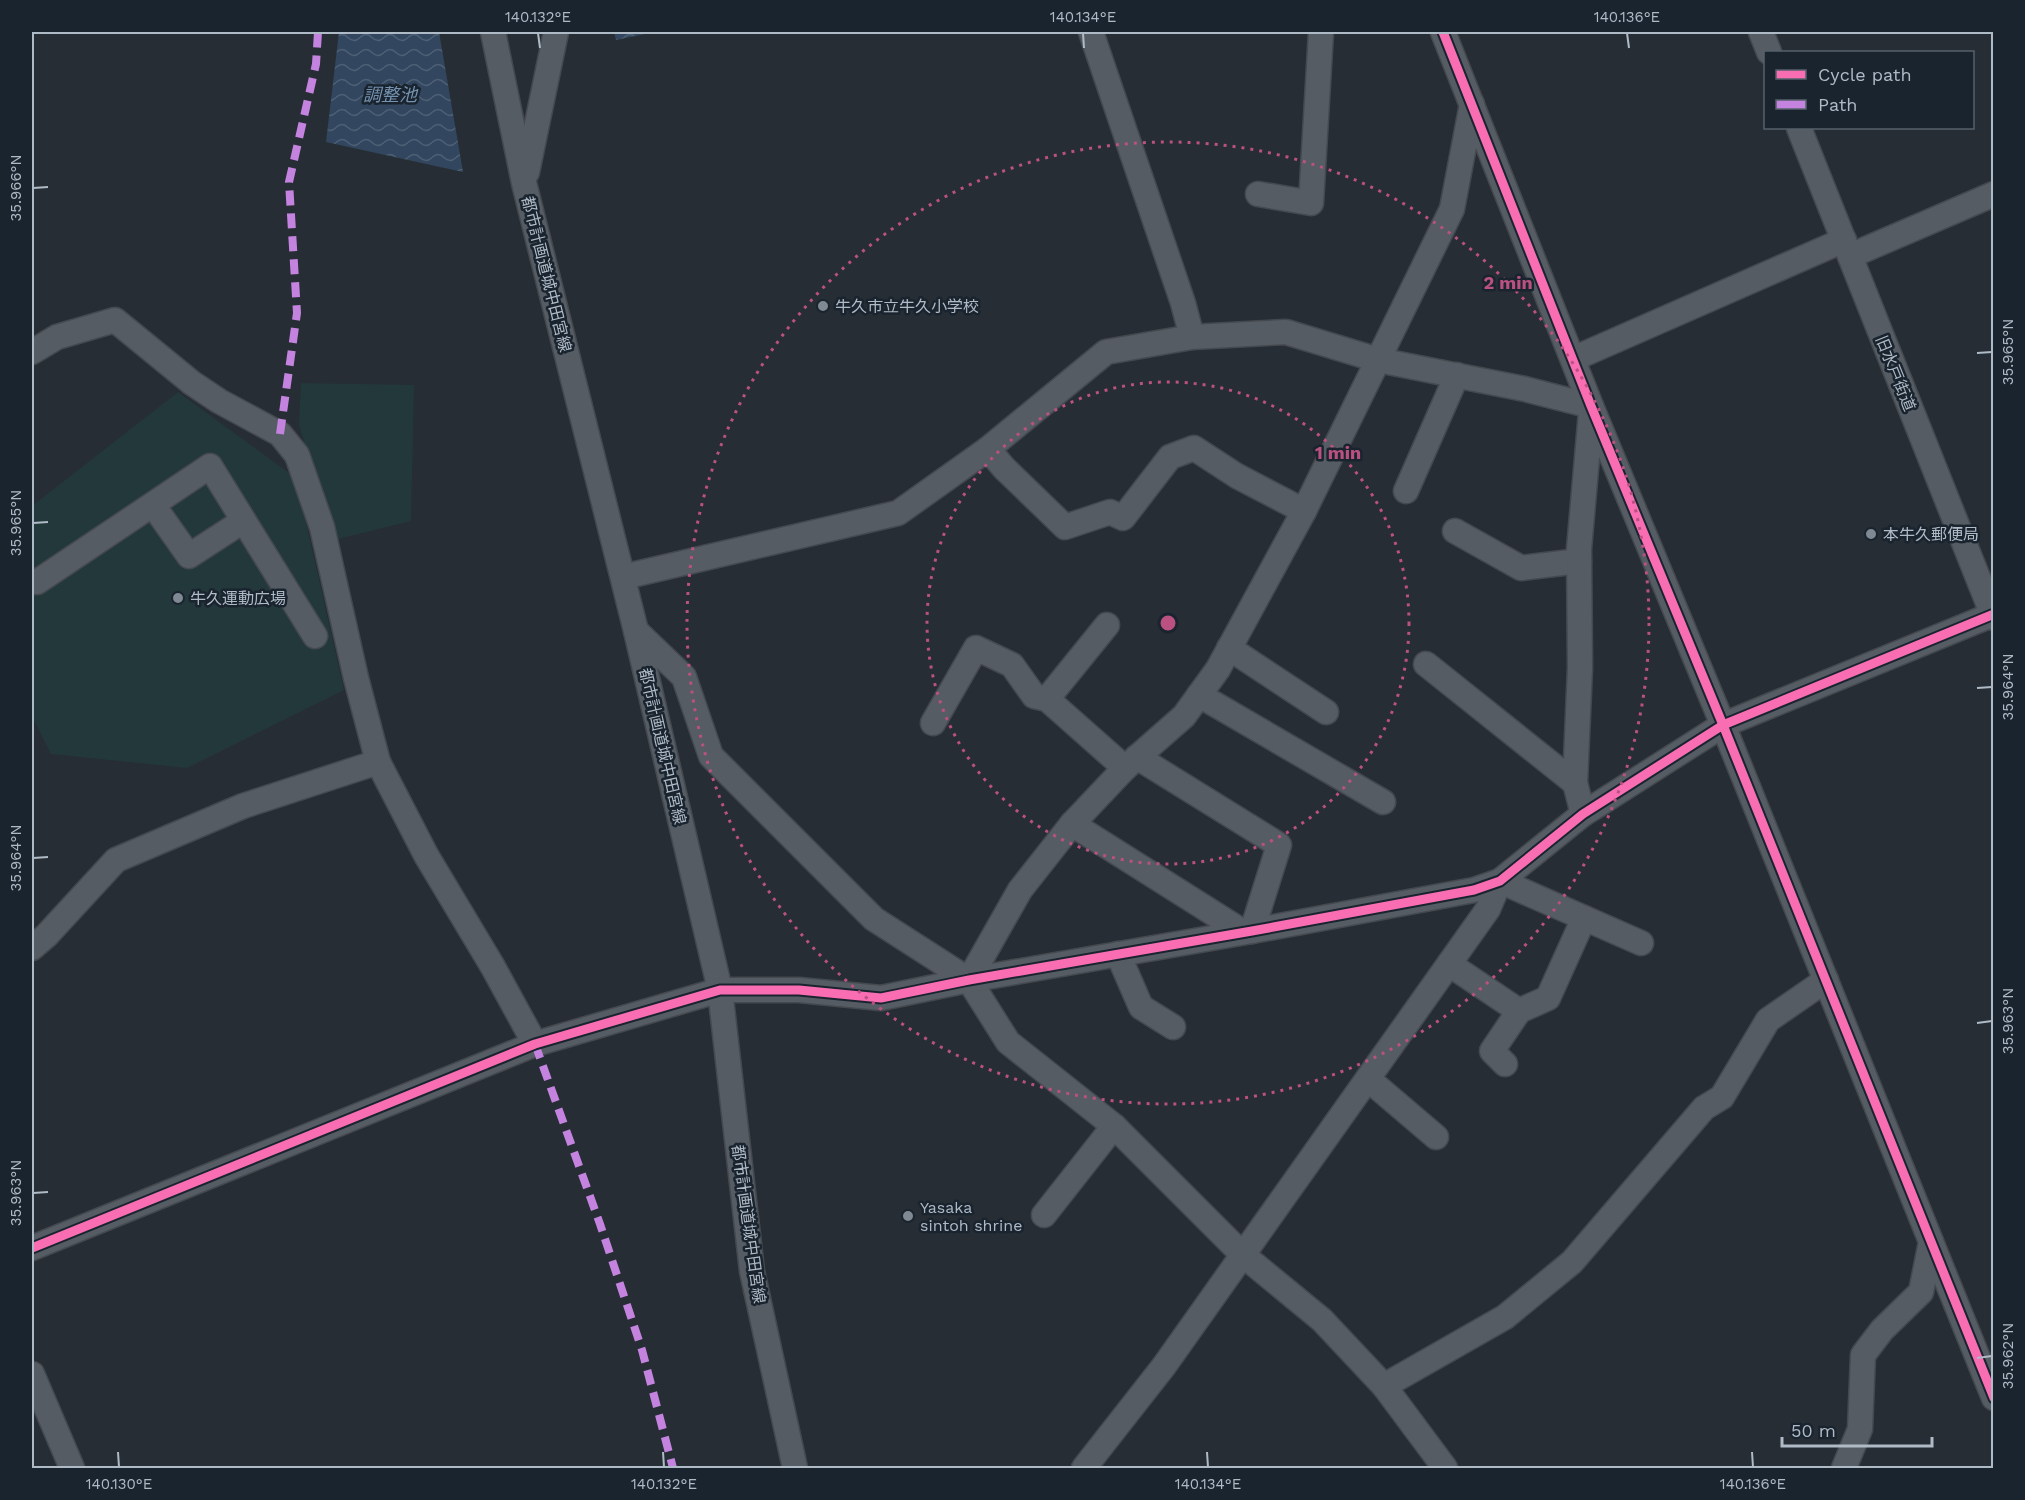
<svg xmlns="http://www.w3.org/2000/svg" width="2025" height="1500" font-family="'Work Sans','Noto Sans JP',sans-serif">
	<defs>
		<pattern id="water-waves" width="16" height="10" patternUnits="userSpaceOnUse" patternTransform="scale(1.5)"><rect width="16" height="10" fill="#32475f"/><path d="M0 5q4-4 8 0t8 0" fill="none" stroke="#4d5f74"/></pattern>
	</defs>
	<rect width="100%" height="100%" fill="#262d34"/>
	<!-- pitch -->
	<g fill="#23383a">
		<path d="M301 383 414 385 411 521 334 540 299 425Z"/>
		<path d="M178 392 296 478 344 690 187 768 51 754 32 716V506Z"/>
	</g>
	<!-- water -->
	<g fill="url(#water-waves)">
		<path d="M339 32H439L463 172 326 142Z"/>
		<path d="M614 32H655L616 40Z"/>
	</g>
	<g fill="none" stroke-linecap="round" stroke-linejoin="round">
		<!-- minor casing -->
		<g stroke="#44494f" stroke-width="27">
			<g id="minor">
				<path d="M493 32 524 183 636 631 720 990 752 1271 795 1468"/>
				<path d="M1091 32 1183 303 1192 337"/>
				<path d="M1443 32 1591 406 1723 725 1994 1398"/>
				<path d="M1761 32 1769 52"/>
				<path d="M1799 128 1994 618"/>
				<path d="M527 172 556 32"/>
				<path d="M1258 194 1311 203 1321 32"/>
				<path d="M1850 256 1994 194"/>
				<path d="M32 352 57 337 115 320 192 383 219 401 280 434 297 455 322 527 356 678 378 762 426 855 493 967 535 1044"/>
				<path d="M1573 359 1844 240"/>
				<path d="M988 449 1004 468 1065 527 1110 512 1123 518 1170 457 1194 448 1237 476 1304 511"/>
				<path d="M1406 491 1457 375"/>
				<path d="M153 505 189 556 243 521"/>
				<path d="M1455 531 1521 568 1579 561"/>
				<path d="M623 577 898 513 988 449 1106 352 1192 337 1286 332 1378 360 1525 389 1591 406"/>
				<path d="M37 582 210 466 315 636"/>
				<path d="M636 631 684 677 711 756 874 919 969 980 1008 1042 1114 1126 1243 1255 1322 1320 1384 1386 1445 1468"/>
				<path d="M1229 648 1326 712"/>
				<path d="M1426 664 1575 783"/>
				<path d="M1199 695 1383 802"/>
				<path d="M1047 699 1107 625"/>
				<path d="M933 723 976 648 1012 665 1034 696 1047 699 1125 768"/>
				<path d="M1137 757 1279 845 1252 931"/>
				<path d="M1583 814 1575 783 1580 668 1579 549 1591 412"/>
				<path d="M1072 824 1243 932"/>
				<path d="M1500 881 1641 943"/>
				<path d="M32 948 46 936 116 860 243 806 378 762"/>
				<path d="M1118 954 1141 1007 1173 1027"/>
				<path d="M1449 964 1519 1011"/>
				<path d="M969 980 1020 890 1072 824 1125 768 1184 716 1218 669 1304 511 1452 209 1472 104"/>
				<path d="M1505 1064 1492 1051 1519 1011 1548 998 1584 918"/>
				<path d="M1368 1079 1436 1137"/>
				<path d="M1044 1215 1114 1126"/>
				<path d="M32 1248 535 1044 720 990H799L881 998 969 980 1252 931 1474 890 1500 881 1583 814 1723 725 1994 614"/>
				<path d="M32 1374 72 1468"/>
				<path d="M1384 1386 1505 1317 1572 1262 1704 1108 1722 1097 1768 1020 1826 980"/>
				<path d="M1084 1468 1164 1366 1488 909 1500 881"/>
				<path d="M1844 1468 1860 1429 1863 1355 1882 1330 1921 1292 1931 1242"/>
			</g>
		</g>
		<!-- minor -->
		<use href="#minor" stroke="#565c63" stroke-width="24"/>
		<!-- quiet -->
		<g stroke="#c483df" stroke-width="8" stroke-dasharray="15 8" stroke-linecap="butt">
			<path d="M280 434 297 313 289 182 316 64 318 32"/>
			<path d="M535 1044 600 1224 642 1350 673 1468"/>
		</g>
		<!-- cycleway casing -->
		<g stroke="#1a242f" stroke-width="13">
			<g id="cycleway">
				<path d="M1443 32 1591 406 1723 725 1994 1398"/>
				<path d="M32 1248 535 1044 720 990H799L881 998 969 980 1252 931 1474 890 1500 881 1583 814 1723 725 1994 614"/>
			</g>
		</g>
		<!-- cycleway -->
		<use href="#cycleway" stroke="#f96db3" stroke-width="9"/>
	</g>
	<!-- ticks -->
	<path fill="none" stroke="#afbac7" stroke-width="2" d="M538 33 540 48M1083 33 1084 48M1627 33 1629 48M33 188 48 187M1977 353 1992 352M33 523 48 522M1977 688 1992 687M33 858 48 857M1977 1023 1992 1021M33 1193 48 1192M1977 1358 1992 1356M118 1452 119 1467M663 1452 664 1467M1207 1452 1208 1467M1752 1452 1753 1467"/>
	<!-- distance rings -->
	<g fill="none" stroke="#bb5181" stroke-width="3" stroke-dasharray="3 6">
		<circle cx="1168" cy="623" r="241"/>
		<circle cx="1168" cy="623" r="481"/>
	</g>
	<!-- markers -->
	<g fill="#7f8994" stroke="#1a242f" stroke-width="2">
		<circle cx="823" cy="306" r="6"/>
		<circle cx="1871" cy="534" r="6"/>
		<circle cx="178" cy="598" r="6"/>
		<circle cx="908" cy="1216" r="6"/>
	</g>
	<g text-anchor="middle" stroke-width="5" stroke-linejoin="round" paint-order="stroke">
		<!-- street labels -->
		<g font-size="16" fill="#afbac7" stroke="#1a242f">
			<text transform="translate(547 274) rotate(76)" y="6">都市計画道城中田宮線</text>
			<text transform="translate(1896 373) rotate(68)" y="6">旧水戸街道</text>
			<text transform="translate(663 746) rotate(77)" y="6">都市計画道城中田宮線</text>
			<text transform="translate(749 1224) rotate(82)" y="6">都市計画道城中田宮線</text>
		</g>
		<!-- poi labels -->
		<g font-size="16" fill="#afbac7" stroke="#1a242f" text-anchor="start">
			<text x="835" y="312">牛久市立牛久小学校</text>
			<text x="1883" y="540">本牛久郵便局</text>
			<text x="190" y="604">牛久運動広場</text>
			<text x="920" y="1213">Yasaka<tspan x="920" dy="18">sintoh shrine</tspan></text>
		</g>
		<!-- water labels -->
		<g font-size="18" font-style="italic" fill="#7592b1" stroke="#1a242f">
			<text x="390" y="101">調整池</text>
		</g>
	</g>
	<circle cx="1168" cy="623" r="9" fill="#bb5181" stroke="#1a242f" stroke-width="3"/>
	<g font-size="18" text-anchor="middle" font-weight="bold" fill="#bb5181" stroke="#1a242f" stroke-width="5" stroke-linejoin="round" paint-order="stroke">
		<text x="1508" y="289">2 min</text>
		<text x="1338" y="459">1 min</text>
	</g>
	<!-- border -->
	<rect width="2025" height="1500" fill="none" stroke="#1a242f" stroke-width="66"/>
	<!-- legend -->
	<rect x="1764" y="51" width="210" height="78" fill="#1a242f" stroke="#56606c" stroke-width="1.5"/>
	<rect x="1776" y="70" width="30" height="9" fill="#f96db3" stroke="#56606c" stroke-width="1.5"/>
	<text x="1818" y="81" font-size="18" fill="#afbac7">Cycle path</text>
	<rect x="1776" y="100" width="30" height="9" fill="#c483df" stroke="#56606c" stroke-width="1.5"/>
	<text x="1818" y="111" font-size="18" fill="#afbac7">Path</text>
	<!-- scale -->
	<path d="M1782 1437v9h150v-9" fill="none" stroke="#afbac7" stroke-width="3"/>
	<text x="1791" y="1437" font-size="18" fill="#afbac7" stroke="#1a242f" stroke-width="4.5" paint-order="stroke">50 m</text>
	<rect x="33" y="33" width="1959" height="1434" fill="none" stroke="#afbac7" stroke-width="2"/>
	<g font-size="15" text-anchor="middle" fill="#afbac7">
		<text x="538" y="22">140.132°E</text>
		<text x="1083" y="22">140.134°E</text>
		<text x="1627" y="22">140.136°E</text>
		<text transform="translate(16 188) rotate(-90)" y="5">35.966°N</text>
		<text transform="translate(2008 352) rotate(-90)" y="5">35.965°N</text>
		<text transform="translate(16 523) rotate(-90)" y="5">35.965°N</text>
		<text transform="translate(2008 687) rotate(-90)" y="5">35.964°N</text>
		<text transform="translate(16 858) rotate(-90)" y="5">35.964°N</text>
		<text transform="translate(2008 1021) rotate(-90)" y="5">35.963°N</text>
		<text transform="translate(16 1193) rotate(-90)" y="5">35.963°N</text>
		<text transform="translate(2008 1356) rotate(-90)" y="5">35.962°N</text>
		<text x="119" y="1489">140.130°E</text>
		<text x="664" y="1489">140.132°E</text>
		<text x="1208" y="1489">140.134°E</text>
		<text x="1753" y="1489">140.136°E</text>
	</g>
</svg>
